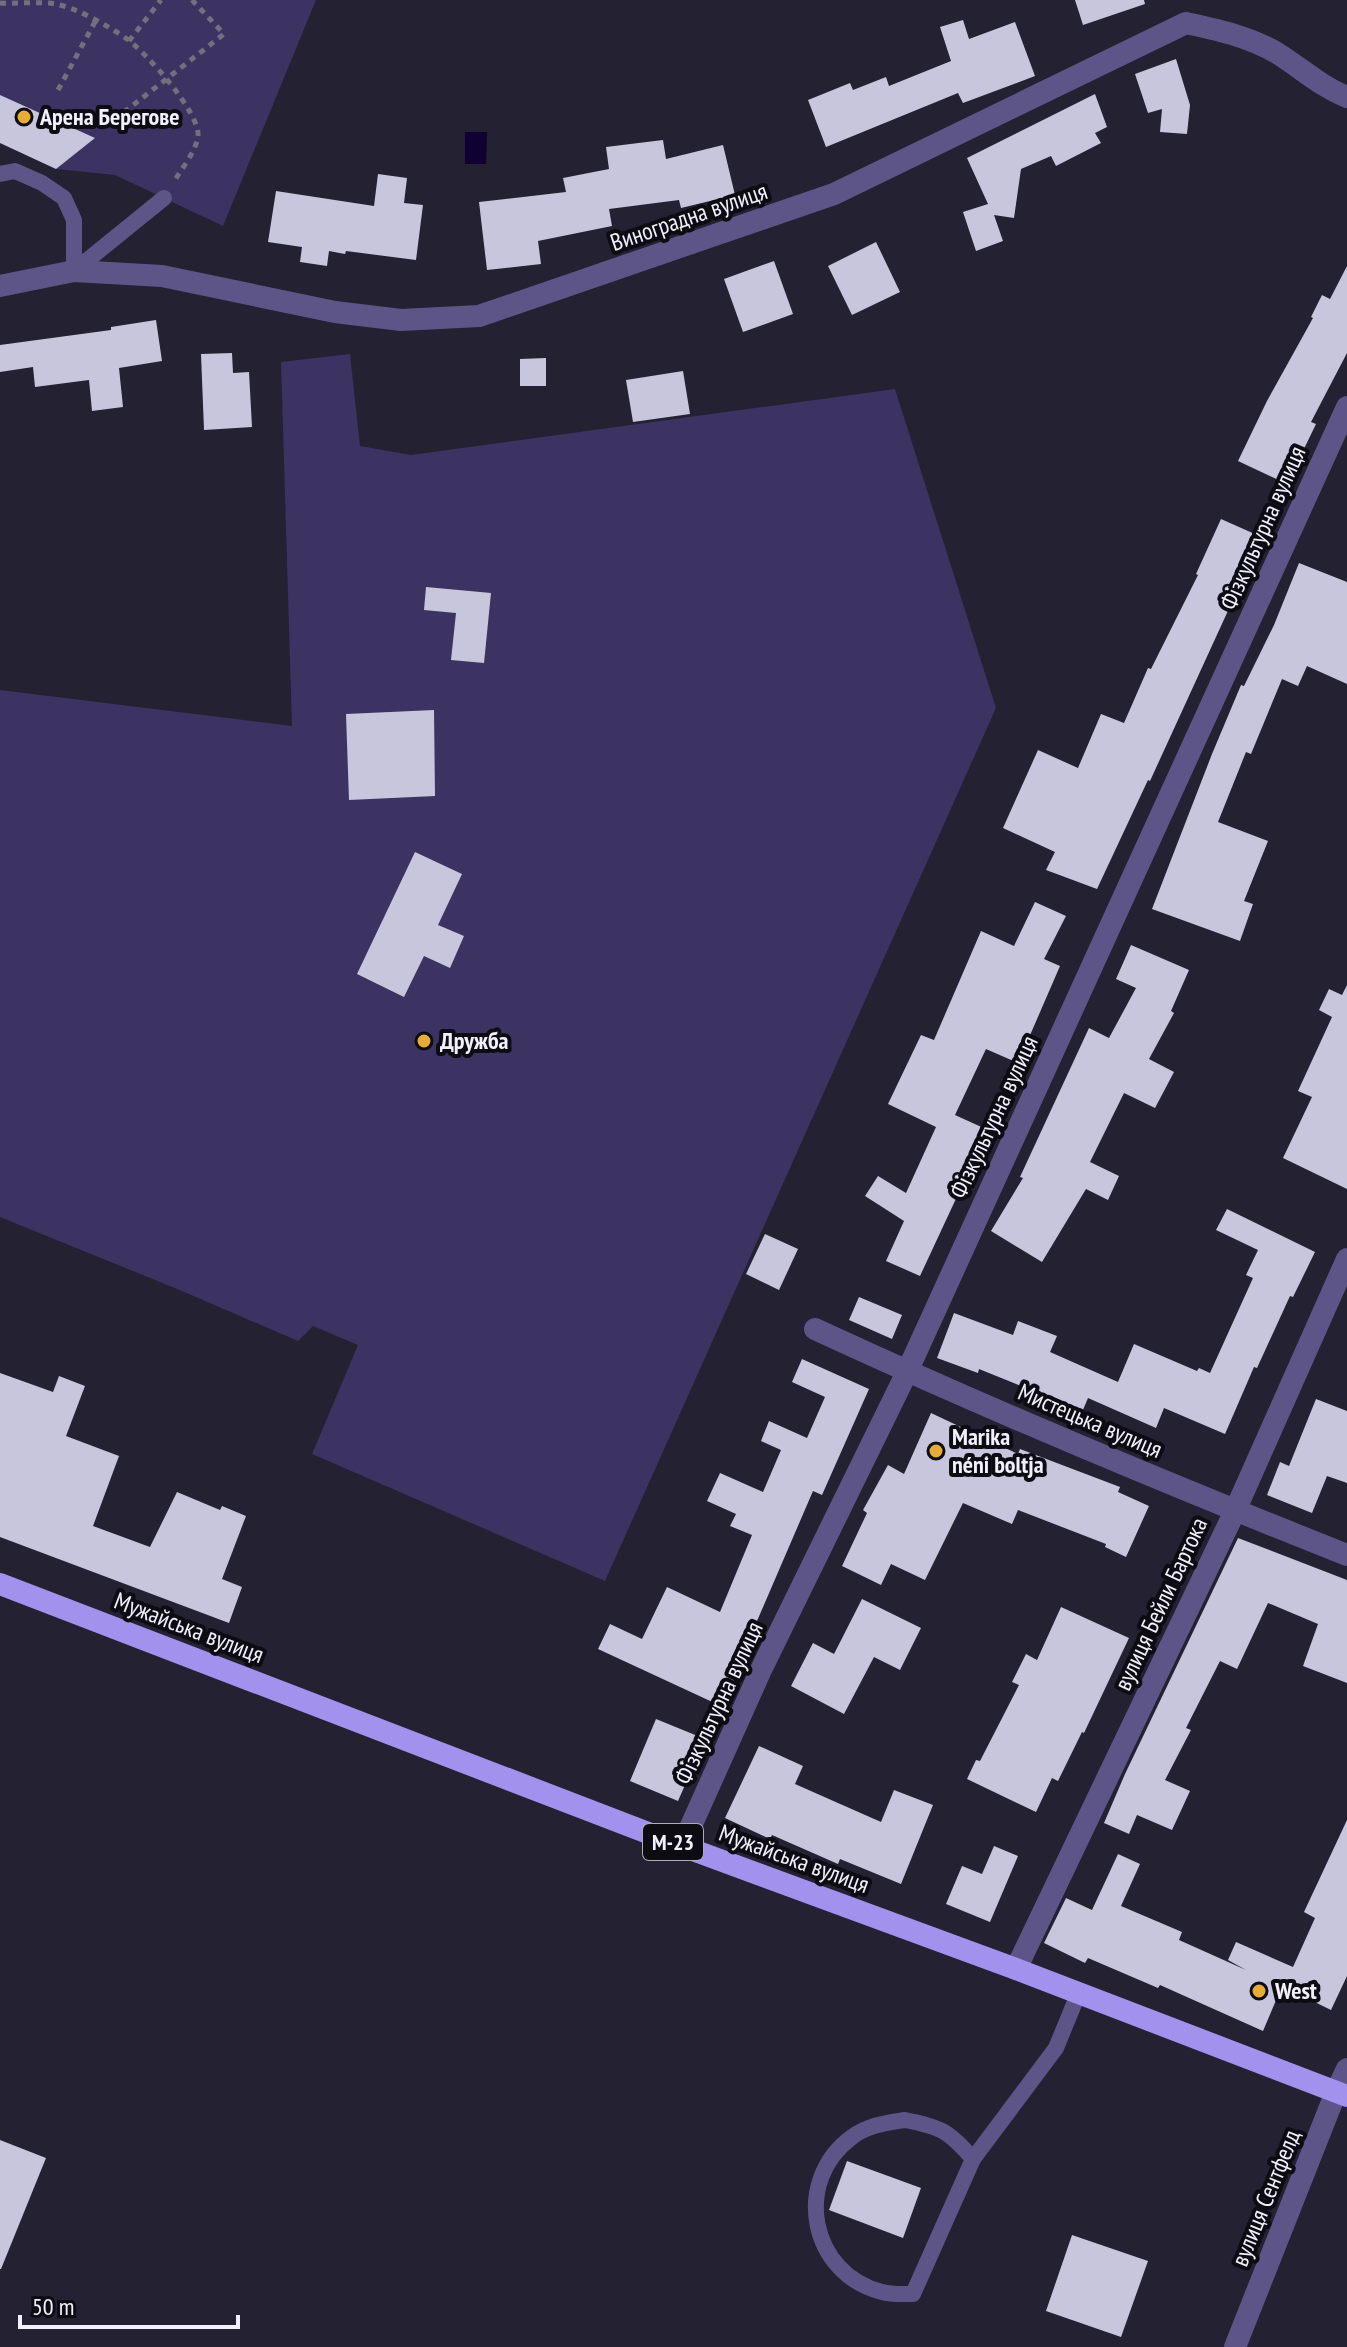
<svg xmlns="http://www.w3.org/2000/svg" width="1347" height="2347" font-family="'PT Sans Narrow',sans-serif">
	<rect width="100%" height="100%" fill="#232132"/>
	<!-- green -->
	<g fill="#3c3362">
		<path d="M0 0H316L223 226 115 175 56 169 0 143Z"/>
		<path d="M350 354 360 446 411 455 895 389 996 708 605 1581 312 1454 358 1345 313 1326 298 1341 182 1291 0 1217V690L292 726 281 362Z"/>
	</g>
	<!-- water -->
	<path fill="#110032" d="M465 132H487L486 164H465Z"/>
	<!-- building -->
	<g fill="#c8c6dd">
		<path d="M1075 0H1144L1145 4 1083 25Z"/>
		<path d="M963 20 969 39 1015 22 1035 76 963 103 958 93 826 147 808 100 850 83 853 90 886 77 889 86 951 61 940 27Z"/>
		<path d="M1176 59 1190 105 1187 134 1160 132 1162 109 1148 113 1135 74Z"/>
		<path d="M1095 94 1107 127 1095 133 1101 143 1056 166 1051 156 1021 169 1014 218 994 215 1003 241 976 251 963 212 988 204 967 158Z"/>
		<path d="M0 95 95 138 56 169 0 143Z"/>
		<path d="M663 140 666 159 723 145 735 195 681 208 679 200 609 209 612 226 538 241 541 264 487 270 479 202 566 192 563 178 609 169 606 147Z"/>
		<path d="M378 174 407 178 404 203 423 205 416 260 346 251 345 254 329 251 327 266 300 262 302 247 268 242 276 191 374 206Z"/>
		<path d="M876 242 900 292 852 315 828 266Z"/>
		<path d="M774 261 793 314 743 332 724 279Z"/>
		<path d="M1347 266V353L1311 422 1316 424 1287 484 1238 461 1267 401 1313 318 1311 317 1322 295 1330 299Z"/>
		<path d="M156 320 162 361 119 368 123 407 92 411 89 380 35 387 33 367 0 372V345L111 330V327Z"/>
		<path d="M232 353 233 373 249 372 252 427 204 430 201 354Z"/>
		<path d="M546 358V386H520V359Z"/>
		<path d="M683 371 690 414 633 422 626 380Z"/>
		<path d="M1221 519 1257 535 1239 576 1243 578 1150 781 1148 780 1097 889 1046 870 1055 852 1003 828 1038 750 1078 768 1101 714 1124 723 1148 668 1151 669 1198 575 1196 574Z"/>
		<path d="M1299 563 1347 582V684L1307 666 1298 686 1282 679 1251 754 1246 752 1218 822 1268 841 1244 901 1253 904 1240 941 1152 909 1212 754 1241 685 1244 686 1274 625Z"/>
		<path d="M426 587 491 593 484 663 451 660 456 613 424 610Z"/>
		<path d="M434 710 435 796 349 800 346 714Z"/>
		<path d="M415 852 462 874 438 925 464 936 450 968 424 956 404 997 357 974Z"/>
		<path d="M1035 902 1066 916 1044 959 1060 966 1018 1063 986 1049 955 1115 988 1130 920 1276 886 1261 904 1221 865 1196 878 1176 906 1193 936 1127 888 1104 921 1035 934 1040 981 931 1014 946Z"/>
		<path d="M1131 945 1189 970 1171 1011 1174 1013 1149 1059 1174 1072 1155 1108 1124 1093 1090 1162 1119 1176 1108 1200 1086 1189 1042 1262 991 1231 1023 1178 1020 1177 1089 1028 1109 1038 1136 988 1116 979Z"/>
		<path d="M1347 985V1189L1283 1158 1312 1097 1298 1091 1332 1017 1319 1010 1329 989 1342 995Z"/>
		<path d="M1227 1209 1315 1252 1293 1297 1290 1296 1257 1368 1254 1367 1225 1434 1164 1408 1156 1428 1088 1398 1080 1417 1040 1400 1043 1395 979 1369 978 1373 937 1358 954 1313 1013 1335 1018 1321 1057 1336 1050 1352 1118 1382 1134 1344 1197 1371 1199 1368 1210 1373 1253 1278 1246 1275 1258 1250 1216 1230Z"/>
		<path d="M765 1234 798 1249 779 1290 746 1274Z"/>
		<path d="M859 1297 902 1315 892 1339 849 1320Z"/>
		<path d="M802 1359 869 1389 822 1495 813 1491 754 1628 759 1630 721 1706 598 1649 610 1624 642 1639 667 1587 720 1612 752 1535 730 1526 736 1514 707 1501 720 1473 763 1492 781 1450 761 1441 769 1421 807 1438 825 1397 792 1382Z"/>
		<path d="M0 1373 53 1392 59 1376 85 1386 66 1436 119 1456 93 1526 150 1547 177 1492 220 1510 222 1506 246 1516 222 1579 242 1587 229 1623 0 1537Z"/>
		<path d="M1316 1399 1347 1411V1483L1327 1476 1312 1513 1267 1495 1280 1462 1289 1466Z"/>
		<path d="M931 1413 1018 1454 1020 1449 1120 1487 1118 1492 1149 1506 1126 1557 1105 1547 1106 1544 1018 1510 1012 1524 963 1503 925 1580 891 1564 881 1585 842 1566 867 1513 863 1510 888 1465 904 1474Z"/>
		<path d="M1238 1538 1347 1580V1683L1303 1666 1318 1624 1268 1603 1237 1669 1220 1661 1186 1728 1191 1730 1165 1780 1190 1791 1172 1830 1137 1815 1129 1834 1104 1823 1125 1774Z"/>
		<path d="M862 1599 921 1628 900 1670 874 1657 844 1714 791 1686 813 1643 834 1654Z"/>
		<path d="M1061 1607 1129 1638 1084 1733 1082 1732 1058 1781 1052 1778 1036 1812 967 1779 976 1760 980 1761 1019 1685 1012 1682 1026 1654 1037 1660Z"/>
		<path d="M656 1719 705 1739 678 1801 630 1781Z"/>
		<path d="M759 1746 803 1766 795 1784 881 1822 894 1790 933 1805 901 1884 840 1859 838 1864 772 1835 770 1839 725 1818Z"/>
		<path d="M1347 1820V1976L1331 2010 1282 1986 1263 2031 1160 1985 1158 1988 1088 1958 1085 1963 1044 1943 1066 1898 1092 1910 1118 1854 1140 1864 1121 1906 1182 1932 1179 1940 1246 1970 1228 1960 1236 1942 1293 1967 1315 1918 1304 1912Z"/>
		<path d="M994 1846 1018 1856 990 1922 946 1904 962 1866 982 1874Z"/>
		<path d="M0 2140 46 2158 1 2269H0Z"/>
		<path d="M847 2161 921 2188 903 2238 829 2210Z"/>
		<path d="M1072 2235 1148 2261 1121 2337 1046 2311Z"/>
	</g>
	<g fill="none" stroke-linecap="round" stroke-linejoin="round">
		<!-- path -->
		<g stroke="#72707f" stroke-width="5" stroke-dasharray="6 6" stroke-linecap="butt">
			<path d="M0 3C18 4 38 1 55 4 78 8 108 26 127 39 146 53 201 113 198 137 195 152 183 167 175 180"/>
			<path d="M129 41 161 0"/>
			<path d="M58 90 96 20"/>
			<path d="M105 127 224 34 192 0"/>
		</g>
		<!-- service -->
		<g stroke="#5d5588" stroke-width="16">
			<path d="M0 174 15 171 42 183 64 198 74 220V271L164 198"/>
			<path d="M905 2120C941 2127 949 2131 973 2159L913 2294C903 2294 892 2295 882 2292 810 2274 792 2181 852 2137 868 2125 886 2123 905 2120Z"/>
			<path d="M973 2159 1056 2048 1079 1992"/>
		</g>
		<!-- minor -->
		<g stroke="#5d5588" stroke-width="22">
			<path d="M0 286 74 271 162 276 335 312 401 320 479 316 834 194 1186 23C1218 30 1248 36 1277 53 1301 68 1320 86 1347 97"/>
			<path d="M815 1329C990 1410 1168 1484 1347 1555"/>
			<path d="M682 1846 760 1672 907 1372 1347 407"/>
			<path d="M1016 1969 1235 1511 1347 1259"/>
			<path d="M1336 2092 1347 2069"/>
		</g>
		<!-- tertiary -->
		<path stroke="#5d5588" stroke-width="22" d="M1235 2347 1336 2092"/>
		<!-- trunk -->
		<path stroke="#a292ee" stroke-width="22" d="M0 1584 682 1846 1016 1969 1347 2096"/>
	</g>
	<!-- markers -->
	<g fill="#e7ac36" stroke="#0d0c13" stroke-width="3">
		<circle cx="24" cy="117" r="8"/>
		<circle cx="424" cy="1041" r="8"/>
		<circle cx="936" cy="1451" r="8"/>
		<circle cx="1259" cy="1991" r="8"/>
	</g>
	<g text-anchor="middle" stroke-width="8" stroke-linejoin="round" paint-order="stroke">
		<!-- shield labels -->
		<rect fill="#0d0c13" stroke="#adacb6" stroke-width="2" x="643" y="1824" width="60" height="36" rx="6"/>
		<g font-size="22" font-weight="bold" fill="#f1f0fc">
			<text x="673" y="1850">М-23</text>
		</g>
		<!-- poi labels -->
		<g font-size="24" font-weight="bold" fill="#f1f0fc" stroke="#0d0c13" text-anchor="start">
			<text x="40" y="125">Арена Берегове</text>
			<text x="440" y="1049">Дружба</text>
			<text x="952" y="1445">Marika<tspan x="952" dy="28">néni boltja</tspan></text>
			<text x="1275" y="1999">West</text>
		</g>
		<!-- street labels -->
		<g font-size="24" fill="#f1f0fc" stroke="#0d0c13">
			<text transform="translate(689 217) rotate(-19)" y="8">Виноградна вулиця</text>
			<text transform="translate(1263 528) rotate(-66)" y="8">Фізкультурна вулиця</text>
			<text transform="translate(994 1117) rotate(-65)" y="8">Фізкультурна вулиця</text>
			<text transform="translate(1090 1421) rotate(23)" y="8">Мистецька вулиця</text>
			<text transform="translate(1161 1604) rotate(-65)" y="8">вулиця Бейли Бартока</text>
			<text transform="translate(189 1628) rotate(21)" y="8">Мужайська вулиця</text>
			<text transform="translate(719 1703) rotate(-65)" y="8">Фізкультурна вулиця</text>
			<text transform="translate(794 1859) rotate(20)" y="8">Мужайська вулиця</text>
			<text transform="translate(1266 2198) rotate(-68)" y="8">вулиця Сентфелд</text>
		</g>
	</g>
	<!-- scale -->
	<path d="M20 2315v12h218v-12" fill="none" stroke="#f1f0fc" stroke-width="4"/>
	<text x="32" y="2315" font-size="24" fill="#f1f0fc" stroke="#0d0c13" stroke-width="6" paint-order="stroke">50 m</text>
</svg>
